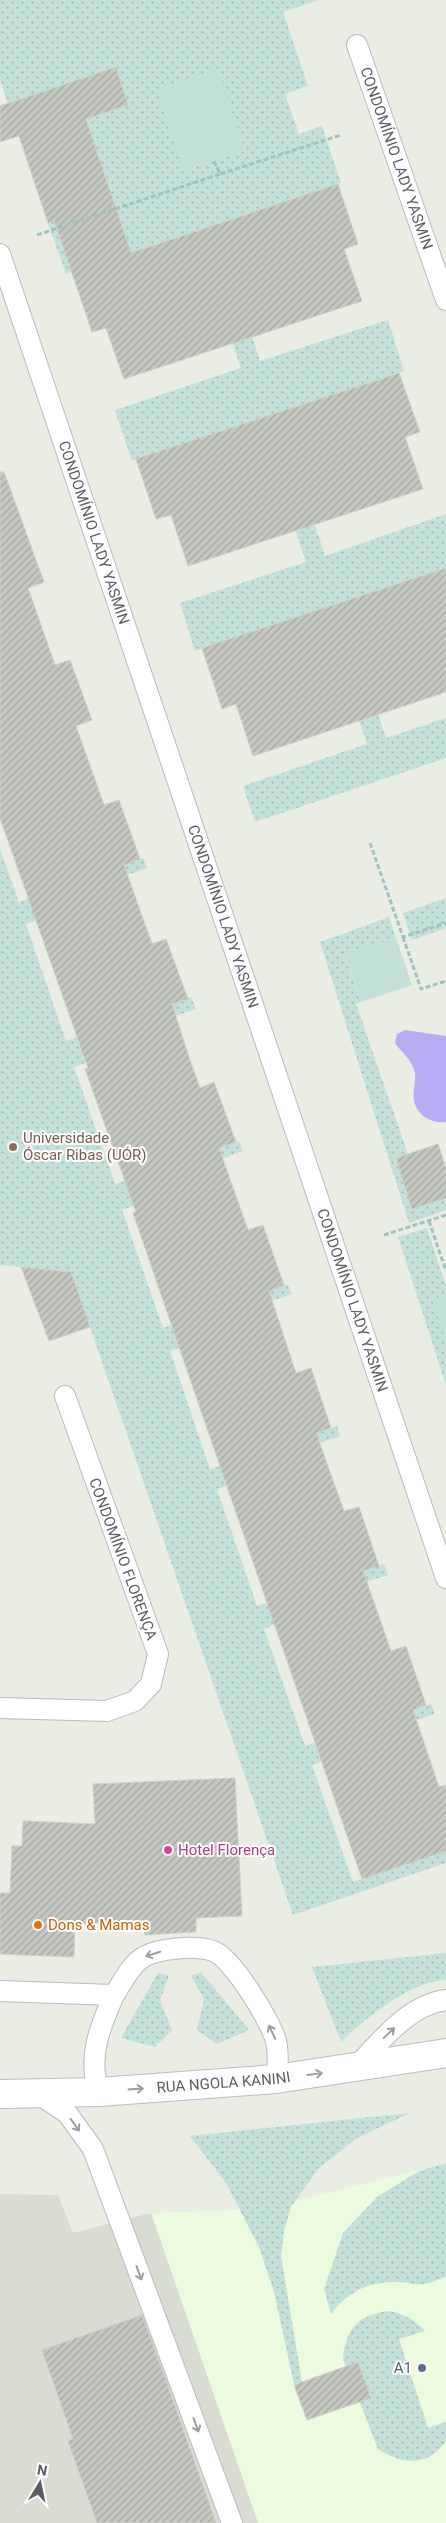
<svg xmlns="http://www.w3.org/2000/svg" width="446" height="2523" font-family="Roboto,sans-serif">
	<defs>
		<pattern id="grass-dots" width="8" height="8" patternUnits="userSpaceOnUse" patternTransform="scale(1.25)"><rect width="8" height="8" fill="#c4e1d9"/><path d="M2 2h.1M6 6h.1" fill="none" stroke="#a2bab4" stroke-width="1.8" stroke-linecap="round"/></pattern>
		<pattern id="building-hatch" width="6" height="6" patternUnits="userSpaceOnUse" patternTransform="scale(1.25)"><rect width="6" height="6" fill="#c5c8c1"/><path d="M-1 1l2-2M0 6l6-6M5 7l2-2" fill="none" stroke="#a3a6a0"/></pattern>
	</defs>
	<rect width="100%" height="100%" fill="#e9ede4"/>
	<!-- commercial -->
	<path fill="#ecfadd" d="M446 2163V2523H258L151 2213 263 2209Z"/>
	<!-- education -->
	<path fill="#d8dcd3" d="M0 2194 58 2195 73 2233 151 2213 258 2523H0Z"/>
	<!-- grass -->
	<g fill="url(#grass-dots)" fill-rule="evenodd">
		<path d="M0 0H318L283 12 308 86 285 94 299 134 322 126 341 183 216 226 260 361 388 320 404 371 279 413 325 556 446 514V568L341 603 386 738 446 718V758L255 822 243 786 367 744 321 610 195 651 180 603 306 562 259 420 132 461 115 410 241 368 196 233 66 274 48 223 113 200 85 119 128 105 116 68 8 104 0 80ZM217 69 245 151 184 170Z"/>
		<path d="M0 849 19 902 143 858 147 868 85 890 89 902 26 924 66 1041 191 997 196 1009 132 1031 136 1046 74 1067 115 1184 239 1141 243 1151 180 1174 185 1189 122 1210 163 1328 287 1284 292 1294 228 1316 232 1330 170 1351 210 1469 337 1426 340 1436 276 1458 279 1468 217 1489 257 1606 384 1564 388 1575 323 1596 326 1607 264 1629 305 1746 431 1704 435 1714 371 1736 374 1743 312 1765 353 1882 446 1851V1863L293 1915 71 1272 0 1265Z"/>
		<path d="M446 898V928L412 940 403 913Z"/>
		<path d="M389 917 396 938 345 955 361 1002 356 1004 408 1154 396 1157 412 1209 446 1198V1210L409 1223 320 942Z"/>
		<path d="M427 1228 446 1286V1385L398 1237Z"/>
		<path d="M446 1953V1980C409 1982 367 2017 341 2042L312 1967Z"/>
		<path d="M201 1972 249 2030 217 2044 197 2030 204 1999 191 1976Z"/>
		<path d="M158 1973 169 1975 160 2000 172 2030 155 2047 121 2038Z"/>
		<path d="M410 2113 357 2138 318 2169 291 2207 284 2231 281 2256 302 2382 294 2384 274 2292 259 2247 226 2183 190 2136Z"/>
		<path d="M446 2163V2277C439 2279 431 2283 424 2284 417 2286 408 2282 401 2282 370 2281 349 2290 331 2314L324 2289 343 2233 377 2197 419 2171Z"/>
		<path d="M389 2311C404 2314 414 2319 425 2331L399 2339 428 2428 446 2422C446 2427 446 2433 446 2439 445 2444 441 2447 437 2451 419 2468 395 2460 378 2449L343 2359C346 2328 358 2315 389 2311Z"/>
	</g>
	<!-- green -->
	<g fill="#c4e1d9">
		<path d="M218 68 245 151 184 170 157 89Z"/>
		<path d="M396 938 412 985 361 1002 345 954Z"/>
		<path d="M446 1295V1342L432 1300Z"/>
	</g>
	<!-- water -->
	<path fill="#b7adf4" d="M405 1030 446 1036V1122C432 1124 416 1115 414 1100 412 1088 419 1077 412 1065 408 1056 400 1051 395 1043L397 1034Z"/>
	<!-- building -->
	<g fill="url(#building-hatch)" stroke="#ccd1c4">
		<path d="M116 67 128 105 86 119 131 253 338 184 358 244 344 249 362 301 124 379 106 328 92 332 54 220 48 223 19 136 0 142V106Z"/>
		<path d="M399 373 420 432 405 437 423 489 188 566 171 515 156 519 136 459Z"/>
		<path d="M0 472H4L44 582 28 588 55 665 70 660 92 720 76 726 104 805 119 800 140 859 124 865 152 944 166 939 188 999 172 1004 189 1057 200 1088 214 1082 236 1142 219 1148 248 1230 263 1225 284 1285 269 1291 286 1343 296 1373 311 1368 331 1428 316 1433 344 1511 359 1507 379 1566 363 1571 391 1651 406 1646 426 1705 413 1710 439 1787 446 1785V1851L362 1879 133 1213 136 1212 85 1069 88 1068 0 818Z"/>
		<path d="M446 568V692L253 756 236 704 222 709 202 648Z"/>
		<path d="M438 1144 446 1168V1198L412 1209 396 1158Z"/>
		<path d="M21 1267 71 1272 90 1327 49 1341Z"/>
		<path d="M235 1778 242 1916 196 1918V1932L145 1935 144 1920 75 1924 74 1957 0 1954V1893H10L12 1846H22L23 1821 95 1824 93 1784Z"/>
		<path d="M142 2315 168 2386 216 2523H97L68 2441 73 2439 42 2350Z"/>
		<path d="M358 2362 371 2398 307 2420 294 2385Z"/>
	</g>
	<g fill="none" stroke-linecap="round" stroke-linejoin="round">
		<!-- service casing -->
		<g stroke="#bbb9bf" stroke-width="22">
			<g id="service">
				<path id="s1" d="M357 45 446 300"/>
				<path id="s2" d="M0 254 446 1578"/>
				<path d="M0 1708 107 1711 135 1701 151 1684 158 1654 65 1396"/>
				<path d="M0 1991 114 1995C100 2027 87 2057 99 2092"/>
				<path d="M114 1995C122 1983 130 1966 142 1958 157 1948 196 1945 213 1951 232 1957 271 2022 276 2041 279 2054 278 2066 276 2079"/>
				<path d="M355 2068C380 2042 408 2005 446 2000"/>
				<path d="M38 2094 67 2113 93 2149 232 2523"/>
			</g>
		</g>
		<!-- secondary casing -->
		<g stroke="#bcbac1" stroke-width="30">
			<g id="secondary">
				<path id="s3" d="M0 2094 99 2092 276 2079 446 2053"/>
			</g>
		</g>
		<!-- path -->
		<g stroke="#9ec1c1" stroke-width="3" stroke-dasharray="5 2.5" stroke-linecap="butt">
			<path d="M214 161 220 174 341 135"/>
			<path d="M37 235 220 174"/>
			<path d="M370 843 403 937 446 923"/>
			<path d="M403 937 421 989 446 981"/>
			<path d="M429 1221 446 1271"/>
			<path d="M384 1235 446 1215"/>
		</g>
		<!-- service -->
		<use href="#service" stroke="#fff" stroke-width="20"/>
		<!-- secondary -->
		<use href="#secondary" stroke="#fff" stroke-width="28"/>
	</g>
	<!-- one-way arrows -->
	<defs><path id="oneway-shaft" d="M-6 0H5M1.5-3L5.5 0L1.5 3" fill="none" stroke-width="1.6" stroke-linecap="round" stroke-linejoin="round" transform="scale(1.25)"/></defs>
	<g stroke="#9e9da1">
		<use href="#oneway-shaft" transform="translate(153 1954) rotate(162)"/>
		<use href="#oneway-shaft" transform="translate(272 2032) rotate(-115)"/>
		<use href="#oneway-shaft" transform="translate(389 2033) rotate(-43)"/>
		<use href="#oneway-shaft" transform="translate(315 2074) rotate(-8)"/>
		<use href="#oneway-shaft" transform="translate(136 2089) rotate(-4)"/>
		<use href="#oneway-shaft" transform="translate(75 2125) rotate(54)"/>
		<use href="#oneway-shaft" transform="translate(139 2273) rotate(70)"/>
		<use href="#oneway-shaft" transform="translate(196 2425) rotate(70)"/>
	</g>
	<!-- markers -->
	<circle fill="#8d6e63" stroke="#fff" stroke-width="2" cx="13" cy="1147" r="5"/>
	<circle fill="#d1479c" stroke="#fff" stroke-width="2" cx="168" cy="1850" r="5"/>
	<circle fill="#e8710a" stroke="#fff" stroke-width="2" cx="38" cy="1925" r="5"/>
	<circle fill="#5c6f8a" stroke="#fff" stroke-width="2" cx="422" cy="2368" r="5"/>
	<g text-anchor="middle" stroke-width="4" stroke-linejoin="round" paint-order="stroke">
		<!-- street labels -->
		<g font-size="15" fill="#5e5c63" stroke="#fff">
			<text dy="5" stroke="none"><textPath href="#s1" startOffset="120">CONDOMÍNIO LADY YASMIN</textPath></text>
			<text dy="5" stroke="none"><textPath href="#s2" startOffset="294">CONDOMÍNIO LADY YASMIN</textPath></text>
			<text dy="5" stroke="none"><textPath href="#s2" startOffset="699">CONDOMÍNIO LADY YASMIN</textPath></text>
			<text dy="5" stroke="none"><textPath href="#s2" startOffset="1104">CONDOMÍNIO LADY YASMIN</textPath></text>
			<text transform="translate(123 1559) rotate(70)" y="5">CONDOMÍNIO FLORENÇA</text>
			<text dy="5" stroke="none"><textPath href="#s3" startOffset="224">RUA NGOLA KANINI</textPath></text>
		</g>
		<!-- education labels -->
		<g font-size="15" fill="#785e54" stroke="#fff" text-anchor="start">
			<text x="23" y="1143">Universidade<tspan x="23" dy="17">Óscar Ribas (UÓR)</tspan></text>
		</g>
		<!-- hotel labels -->
		<g font-size="15" fill="#b23c85" stroke="#fff" text-anchor="start">
			<text x="178" y="1855">Hotel Florença</text>
		</g>
		<!-- food labels -->
		<g font-size="15" fill="#c56008" stroke="#fff" text-anchor="start">
			<text x="48" y="1930">Dons &amp; Mamas</text>
		</g>
		<!-- service labels -->
		<g font-size="15" fill="#4e5e75" stroke="#fff" text-anchor="end">
			<text x="412" y="2373">A1</text>
		</g>
	</g>
	<!-- north arrow -->
	<g transform="translate(40 2483) rotate(10)" stroke="#ffffff" stroke-width="4" paint-order="stroke">
	<path d="M0-4L9 19L0 12L-9 19Z" fill="#5e5c63"/>
	<text y="-8" font-size="14" font-weight="bold" text-anchor="middle" fill="#5e5c63">N</text>
	</g>
</svg>
